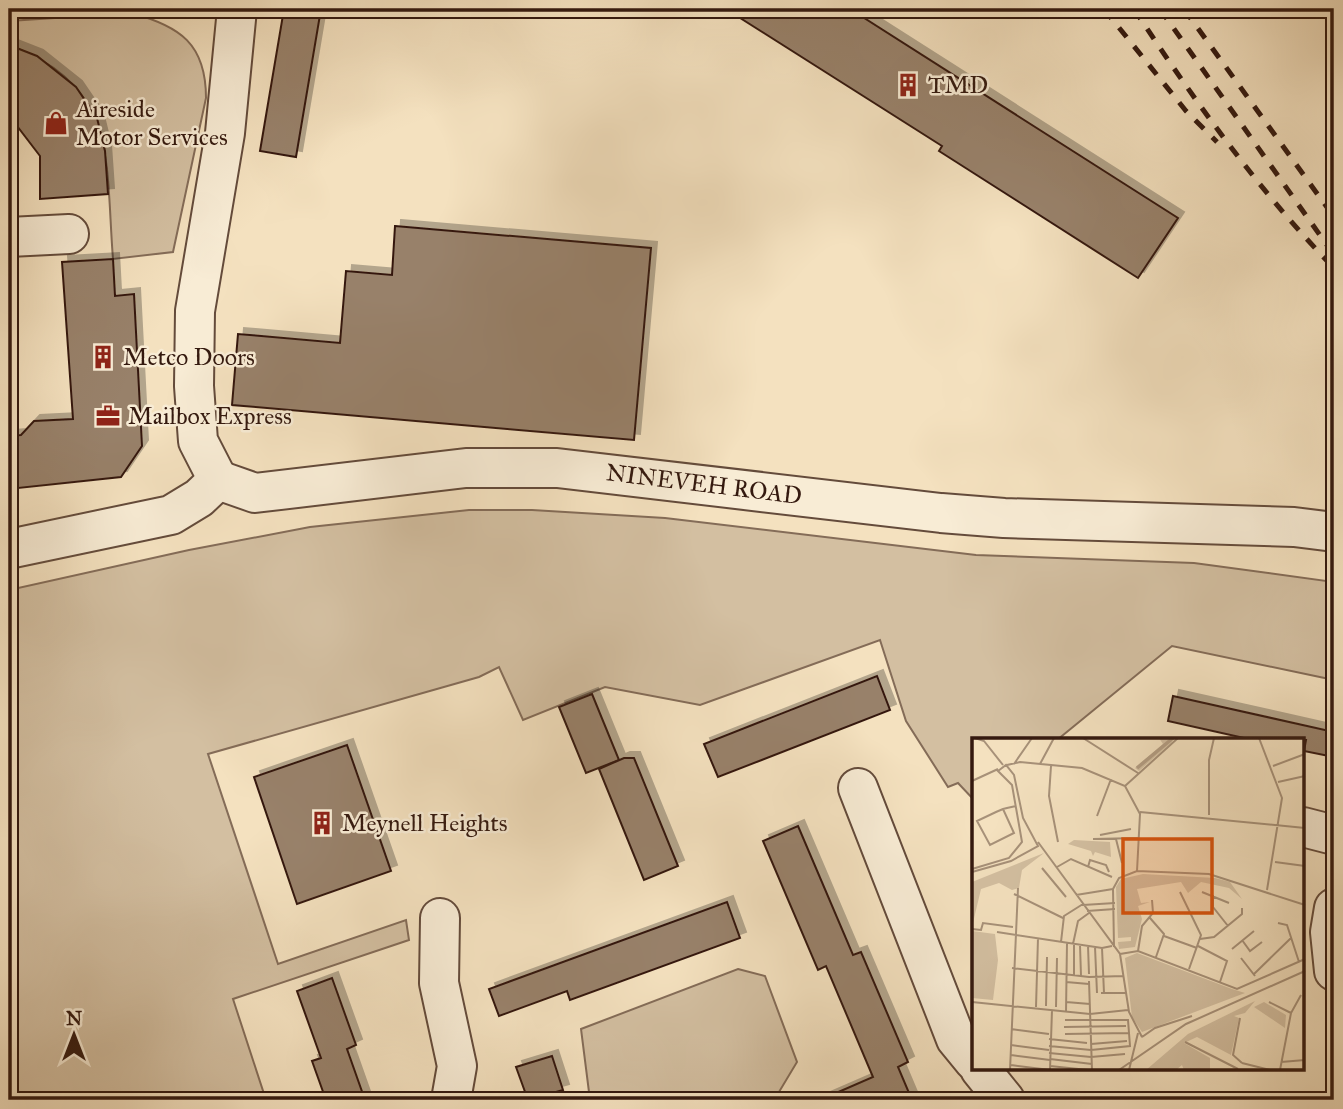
<svg xmlns="http://www.w3.org/2000/svg" width="1343" height="1109" font-family="'IM FELL Great Primer',serif">
	<defs>
		<filter id="shadow"><feDropShadow dx="6" dy="-6" stdDeviation="0" flood-color="#0004"/></filter>
	</defs>
	<rect width="100%" height="100%" fill="#f4e1bf"/>
	<filter id="stains"><feTurbulence type="fractalNoise" baseFrequency=".00286" numOctaves="4"/><feColorMatrix values="0 0 0 0 .2 0 0 0 0 .09 0 0 0 0 .02 0 0 0 .5 -.17"/></filter>
	<radialGradient id="worn" r=".72"><stop offset=".6" stop-color="#630" stop-opacity="0"/><stop offset="1" stop-color="#630" stop-opacity=".3"/></radialGradient>
	<!-- green -->
	<g fill="#d3bfa1" stroke="#846c58" stroke-width="2">
		<path d="M131 13C180 26 206 44 206 98L173 252 113 259C105 160 119 87 9 45V21Z"/>
		<path d="M469 510H532L665 518 976 555 1194 563 1334 582V680L1172 646 1057 740H974V800L958 783 948 787 906 721 880 640 700 705 605 687 523 720 499 667 479 677 208 754 278 964 406 920 409 940 233 999 266 1100H9V590L189 550 310 527Z"/>
		<path d="M738 969 765 976 797 1062 776 1097 767 1100H590L581 1029Z"/>
	</g>
	<!-- building -->
	<g fill="#98816b" stroke="#34190f" stroke-width="2" filter="url(#shadow)">
		<path d="M284 9H321L296 157 260 151Z"/>
		<path d="M726 9H850L1178 218 1138 278 939 151 942 146Z"/>
		<path d="M9 45 37 56 76 87 97 118 105 151 108 194 40 199V156L17 126 9 120Z"/>
		<path d="M395 226 651 248 634 440 232 405 238 334 340 343 346 271 392 275Z"/>
		<path d="M113 259 115 296 134 294 142 446 121 477 9 489V436L21 435 34 421 73 419 62 262Z"/>
		<path d="M877 676 890 710 718 777 704 744Z"/>
		<path d="M592 694 619 760 586 773 559 707Z"/>
		<path d="M1173 696 1334 732V757L1304 751 1306 740H1253L1168 721Z"/>
		<path d="M347 745 391 871 297 904 254 777Z"/>
		<path d="M624 758H634L678 866 644 880 599 769Z"/>
		<path d="M798 826 853 955 861 952 908 1062 898 1067 912 1100H820L873 1077 826 966 818 970 763 841Z"/>
		<path d="M727 902 740 938 570 1000 567 991 499 1016 489 989Z"/>
		<path d="M332 978 356 1045 347 1049 365 1100H326L312 1061 321 1058 297 991Z"/>
		<path d="M552 1056 563 1090 528 1100 516 1067Z"/>
	</g>
	<g fill="none" stroke-linecap="round" stroke-linejoin="round">
		<!-- minor casing -->
		<g stroke="#644b3b" stroke-width="42">
			<g id="minor">
				<path d="M9 237 69 234"/>
				<path d="M218 480 255 493 466 468H557L941 513 1004 518 1294 527 1334 532"/>
				<path d="M218 480 198 441 194 386 195 311 225 133 237 9"/>
				<path d="M9 549 171 515 199 498 218 480"/>
				<path d="M858 788 956 1039 974 1061"/>
				<path d="M1303 827 1334 835"/>
				<path d="M1334 908 1330 932 1334 971"/>
				<path d="M440 918 439 983 457 1066 451 1100"/>
				<path d="M980 1069 1005 1100"/>
			</g>
		</g>
		<!-- minor -->
		<use href="#minor" stroke="#f8ecd5" stroke-width="38"/>
		<!-- rail -->
		<g stroke="#34190f" stroke-width="5" stroke-dasharray="12 12" stroke-linecap="butt">
			<path d="M1104 9 1186 111 1217 142"/>
			<path d="M1134 9C1194 100 1258 190 1334 268"/>
			<path d="M1160 9 1334 255"/>
			<path d="M1184 9 1334 217"/>
		</g>
	</g>
	<!-- icons -->
	<defs>
		<g id="building-bare" transform="scale(1.89)"><path d="M-4-6H4V6H1V3H-1V6H-4ZM-2.5-4.3h1.7v1.8h-1.7ZM.8-4.3h1.7v1.8H.8ZM-2.5-1h1.7V.8h-1.7ZM.8-1h1.7V.8H.8Z" fill="#8f2418" stroke="#f8ecd5" stroke-width="2.5" paint-order="stroke"/></g>
		<g id="shop-bare" transform="scale(1.89)"><path d="M-5-2.5h2.3a2.7 3.5 0 0 1 5.4 0H5L5.5 6h-11ZM-1.5-2.5h3a1.5 2.3 0 0 0-3 0Z" fill="#8f2418" stroke="#f8ecd5" stroke-width="2.5" paint-order="stroke"/></g>
		<g id="office-bare" transform="scale(1.89)"><path d="M-6-3h4V-5.5h4V-3h4V5H-6ZM-1-4.5V-3h2v-1.5ZM-6 0V1H6V0Z" fill="#8f2418" stroke="#f8ecd5" stroke-width="2.5" paint-order="stroke"/></g>
	</defs>
	<g fill-rule="evenodd">
		<use href="#building-bare" x="908" y="85"/>
		<use href="#shop-bare" x="56" y="123"/>
		<use href="#building-bare" x="103" y="357"/>
		<use href="#office-bare" x="108" y="416"/>
		<use href="#building-bare" x="322" y="823"/>
	</g>
	<g text-anchor="middle" stroke-width="5" stroke-linejoin="round" paint-order="stroke">
		<!-- poi labels -->
		<g font-size="24" fill="#34190f" stroke="#f8ecd5" text-anchor="start">
			<text x="928" y="93">TMD</text>
			<text x="76" y="117">Aireside<tspan x="76" dy="28">Motor Services</tspan></text>
			<text x="123" y="365">Metco Doors</text>
			<text x="128" y="424">Mailbox Express</text>
			<text x="342" y="831">Meynell Heights</text>
		</g>
		<!-- street labels -->
		<g font-size="24" fill="#34190f" stroke="#f8ecd5">
			<text transform="translate(704 484) rotate(7)" y="8">NINEVEH ROAD</text>
		</g>
	</g>
	<!-- overview -->
	<g transform="translate(972 738)">
		<rect width="332" height="332" fill="#f4e1bf"/>
		<path d="M187 0H201L200 4 167 33 163 30 191 6ZM102 102 138 104 139 119 123 114 121 118 119 113 96 106ZM72 115 50 132 47 150 40 152 27 145 9 151 0 189V144ZM171 136 243 140 258 144 270 161 257 150 229 144 216 155 209 144 165 151 169 165 178 164 166 168 170 181 163 209 147 211 146 204 159 203V199L146 200 144 149 149 141ZM0 193 23 196 26 222 21 262 0 260ZM165 215 260 251 273 255 170 294 160 279 153 220ZM283 263 273 275 262 278 267 280 259 317 225 299 212 305 238 320V332H212L210 327 204 332H174L216 296ZM292 264 314 277 313 290 282 269Z" fill="#d3bfa1"/>
		<path fill="none" stroke="#b39d83" stroke-width="3.5" d="M165 30 201 0"/>
		<path fill="none" stroke="#a79179" stroke-width="2" d="M3 0 12 3 31 27M111 0 166 35M287 0 310 60 295 152M42 26 60 0M68 26 82 0M35 27 48 24 110 30 153 48 168 76 165 133M79 28 77 58 86 104M301 28 333 16M0 43 26 31M306 44 333 38M153 48 206 0M31 71 42 95 18 107 5 83 24 74 31 71 35 70 44 68M168 74 333 90M237 77V22L242 0M125 78 139 41M128 97 159 91M121 101 167 100M144 101 150 125M66 104 148 216 157 274 170 299M303 124 333 128M85 129 99 121 140 139M116 129 118 122 134 127 137 134M70 130 94 159M0 131 37 120 50 104 40 47 26 33 34 27 42 37 51 80 66 108 39 123 0 134M141 151 147 140 165 133 237 136 333 167M141 151 142 209M208 154 229 197 217 231M230 154 257 165M42 156 91 180M104 157 141 151M241 157V169L256 188M111 167 143 165M115 173 143 171M178 180 192 196 184 219M306 185 315 187 327 224M0 191 9 192 11 185 41 189M25 194 130 210 140 208M192 198 225 210M228 201 242 199 270 176V170M270 202 278 213 290 204M89 204 92 178 111 166M101 206 106 183 117 175M108 207 109 238M116 208 117 236M226 208 255 223 248 244M123 209 125 255M130 210 132 255M260 211 282 193M166 213 170 188 181 175 180 162M148 216 166 213 265 251 333 221M269 220 283 238M40 230 117 239 152 238M282 236 319 200M102 238V206M117 243 120 332M94 244 117 246M129 255H154M0 264 118 276 156 272M94 264 118 266M297 264 319 275M74 268 75 219M64 269 66 200M84 269 85 220M94 274 95 205M268 280 261 317 270 325M92 289 154 288M39 291 77 296M93 296 157 295M170 299 183 290 220 278M77 301 115 305M213 304 266 331M119 306 155 303M39 307 77 312M77 308 119 312 158 308 156 282H93M77 315 119 319 153 316M39 317 78 322M78 321 120 326M309 324 333 322M270 325 298 332M39 327 78 332M78 328 116 332M38 332 46 150M78 332 80 272M147 332 214 286 333 233M157 332 166 295M308 332 319 275 329 257"/>
		<path fill="#d6530c" fill-opacity="0.15" stroke="#d6530c" stroke-width="3.5" d="M151 101H240V175H151Z"/>
		<rect width="332" height="332" fill="none" stroke="#34190f" stroke-width="3.5"/>
	</g>
	<!-- margin -->
	<rect width="1343" height="1109" fill="none" stroke="#f4e1bf" stroke-width="35"/>
	<rect x="10" y="10" width="1322" height="1088" fill="none" stroke="#34190f" stroke-width="3.5"/>
	<rect x="18" y="18" width="1308" height="1074" fill="none" stroke="#34190f" stroke-width="2"/>
	<!-- north arrow -->
	<g transform="translate(74 1035)" stroke="#f8ecd5" stroke-width="5" paint-order="stroke">
	<path d="M0-5L12 26L0 18L-12 26Z" fill="#34190f"/>
	<text y="-10" font-size="19" font-weight="bold" text-anchor="middle" fill="#34190f">N</text>
	</g>
	<rect width="100%" height="100%" filter="url(#stains)"/>
	<rect width="100%" height="100%" fill="url(#worn)"/>
</svg>
